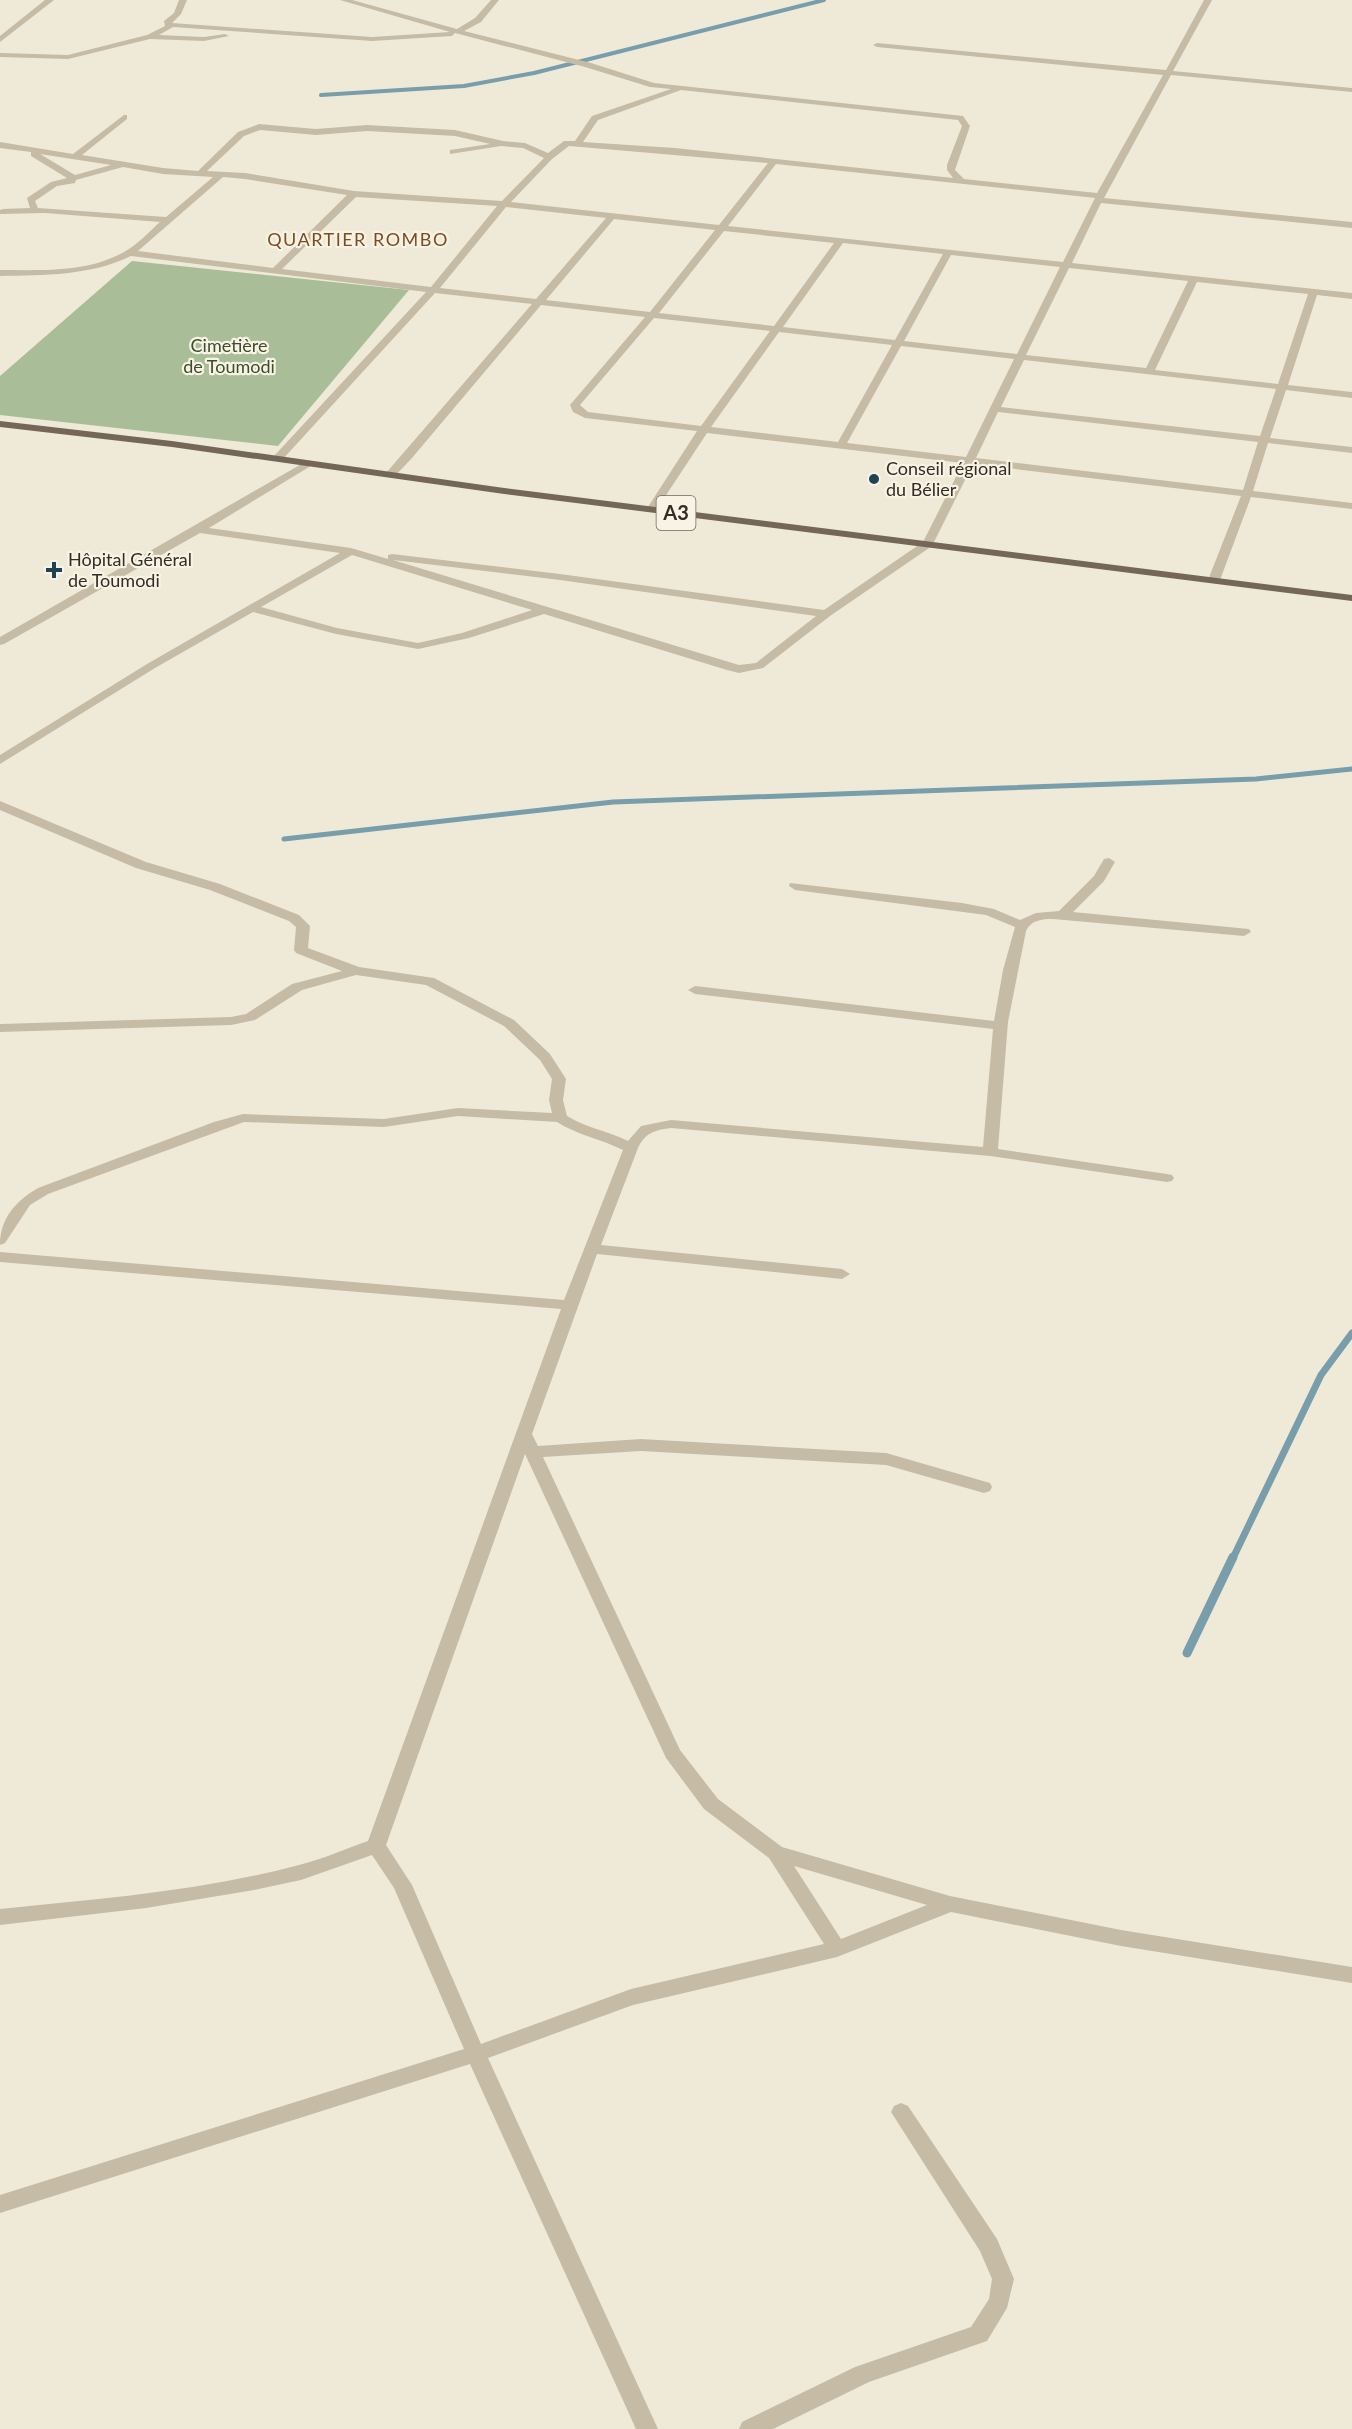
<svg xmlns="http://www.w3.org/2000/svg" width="1352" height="2429" font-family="Lato,sans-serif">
<rect width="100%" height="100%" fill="#efead8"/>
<polygon fill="#a9bd99" points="132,261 409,290 278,446 0,415 0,376"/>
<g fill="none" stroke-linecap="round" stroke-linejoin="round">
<polyline stroke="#789eab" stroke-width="4" points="321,95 464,86 534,73 824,0"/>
<polyline stroke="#789eab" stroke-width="5" points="284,839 613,802 1256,779 1352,769"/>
<polyline stroke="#789eab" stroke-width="7" points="1233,1558 1321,1375 1352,1333"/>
<polyline stroke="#789eab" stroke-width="9" points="1187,1653 1233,1557"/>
<g fill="#c6bca5" fill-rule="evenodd">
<polygon points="45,0 54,0 0,42 0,36"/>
<path d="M179,0H187L181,14L172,23L372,37L450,32L340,0H352L457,29L475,18L491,0H499L481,22L464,31L591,63L654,83L963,116L970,126L955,170L964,179L1097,193L1163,75L877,47L873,45L877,43L1166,70L1204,0H1212L1173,71L1352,88V92L1171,75L1104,198L1352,222V228L1101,203L1072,263L1352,293V299L1317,295L1288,385L1352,392V398L1286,390L1270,438L1352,447V453L1268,443L1253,491L1352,503V509L1251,497L1220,580L1214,583L1208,580L1241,496L973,464L932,546L830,616L763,668L739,673L727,670L544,614L469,638L418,649L336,634L253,612L155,668L0,764V755L147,664L340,553L200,533L4,644L0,645V637L305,462L314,464L209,528L351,548L388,559V555L392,554L560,574L824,610L923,542L963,463L707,433L655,512H647L646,510L697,431L585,418L573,412L570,405L645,317L541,305L412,458L394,477H386V473L532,304L435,293L282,460H274V456L426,292L131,256C90,276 45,275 0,276V270C41,270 87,273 124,252C137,245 149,232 160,222L45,213L0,214V210L3,209L30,208L27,198L51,182L67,178L31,156V152L0,148V142L73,154L124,115H127V119L82,155L163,168L198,171L238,132L259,124L316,129L367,125L455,130L503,141L525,143L548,153L564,141H575L592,116L671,89L650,87L585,67L455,33L452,36L372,41L173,27L159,35L204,37L225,34L229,36L204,41L150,39L68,59L0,57V53L68,55L147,35L165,26L164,21L174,13ZM681,90L958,120L962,126L947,165V170L953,178L675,148L583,142L598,120ZM260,130L316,135L367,131L455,136L490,144L450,150V154L501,146L523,148L544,158L502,201L354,191L245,173L207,171L244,136ZM569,146L768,163L719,225L511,202L552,159ZM40,154L111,165L75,175ZM776,164L1095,198L1063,262L728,226ZM123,167L163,174L213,177L166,217L38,208L35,201L57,186L75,183L76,180ZM223,177L245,179L347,195L273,268L138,251ZM356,197L497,206L431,287L282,269ZM506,207L606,218L536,299L440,288ZM614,219L715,230L650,312L546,300ZM724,231L834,243L774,326L659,313ZM843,243L943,254L895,340L783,327ZM951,255L1060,267L1017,354L904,341ZM1069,268L1188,281L1146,368L1026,355ZM1197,282L1308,294L1278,384L1155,370ZM654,318L770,331L701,426L588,412L580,405ZM779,332L892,345L838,442L711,427ZM901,346L1014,359L966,457L847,443ZM1024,360L1276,389L1260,436L1001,407ZM998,412L1258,442L1243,490L976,458ZM352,555L532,610L462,633L418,643L337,628L261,607ZM393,560L560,580L816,616L756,663L739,665Z"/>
<path d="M0,801L146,862L220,884L299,915L310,926L308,948L359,967L434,978L514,1020L550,1054L566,1079L563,1100L567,1116C586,1128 608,1131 628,1141L641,1126L671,1120L983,1147L993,1029L695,994L688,990L695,986L994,1021L1003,970L1015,927L986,915L795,890L789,886L790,883L962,903L994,909L1020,920L1036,913L1059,911L1094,876L1104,859L1109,858L1115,862L1104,881L1073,912L1249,929L1251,932L1244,936L1053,919C1042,919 1031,920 1026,931L1008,1022L998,1149L1167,1174L1172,1175L1174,1178L1172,1181L1167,1182L990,1156L671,1128C655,1130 645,1133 638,1148L601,1245L842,1269L850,1274L842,1279L597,1254L532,1434L538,1446L641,1439L886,1453L990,1483L992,1487L990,1491L984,1493L886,1465L641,1451L543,1457L680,1750L718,1799L782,1847L950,1896L1121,1930L1352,1967V1983L1121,1946L951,1912L837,1957L633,2005L488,2058L658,2429H636L470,2064L0,2213V2195L464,2049L394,1888L372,1855L301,1880L254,1890L146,1908L0,1925V1909C99,1899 202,1891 299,1865C323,1859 345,1849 368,1841L561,1309L0,1262V1252L564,1300L623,1150C601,1139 577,1135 557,1122L458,1116L384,1127L244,1122L48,1194L30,1205L5,1243L0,1245C0,1218 16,1201 38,1188L214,1122L243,1114L384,1119L458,1108L552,1113L549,1100L552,1079L540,1060L504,1026L426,985L356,975L302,990L255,1020L231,1025L0,1032V1024L231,1017L246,1014L292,984L342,971L296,953L294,950L296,927L289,921L210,890L136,868L0,810ZM525,1454L666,1758L704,1809L769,1858L824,1944L631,1989L481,2044L412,1885L386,1845ZM794,1866L927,1905L841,1939Z"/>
<polygon points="901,2103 908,2106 997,2239 1014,2279 1007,2308 987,2341 869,2382 773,2429 739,2429 742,2422 855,2367 971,2327 989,2299 992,2279 980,2251 891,2112 894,2106"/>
</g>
<polygon fill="#746757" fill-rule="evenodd" points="0,421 172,441 497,487 1352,595 1352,601 497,493 172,447 0,427"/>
</g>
<g fill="#1e4352" stroke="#f8f3e4" stroke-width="2">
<circle cx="874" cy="479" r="6"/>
<path d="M51 561h6v6h6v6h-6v6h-6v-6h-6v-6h6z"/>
</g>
<g text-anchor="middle" stroke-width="4.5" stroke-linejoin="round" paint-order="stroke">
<g font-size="18" letter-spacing="1.5" fill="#7d4c23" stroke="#f8f3e4">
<text x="358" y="246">QUARTIER ROMBO</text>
</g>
<g font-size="18" fill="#3a4f2b" stroke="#f8f3e4">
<text x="229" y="352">Cimetière<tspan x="229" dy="21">de Toumodi</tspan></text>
</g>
<g font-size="18" fill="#332d26" stroke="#f8f3e4" text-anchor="start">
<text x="886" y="475">Conseil régional<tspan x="886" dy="21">du Bélier</tspan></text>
<text x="68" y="566">Hôpital Général<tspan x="68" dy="21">de Toumodi</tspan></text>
</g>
<rect fill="#f8f3e4" stroke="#6e685f" stroke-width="1.5" x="656.5" y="496" width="39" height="34" rx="4.5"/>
<g font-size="20" font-weight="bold" fill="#332d26">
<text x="676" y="520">A3</text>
</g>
</g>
</svg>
